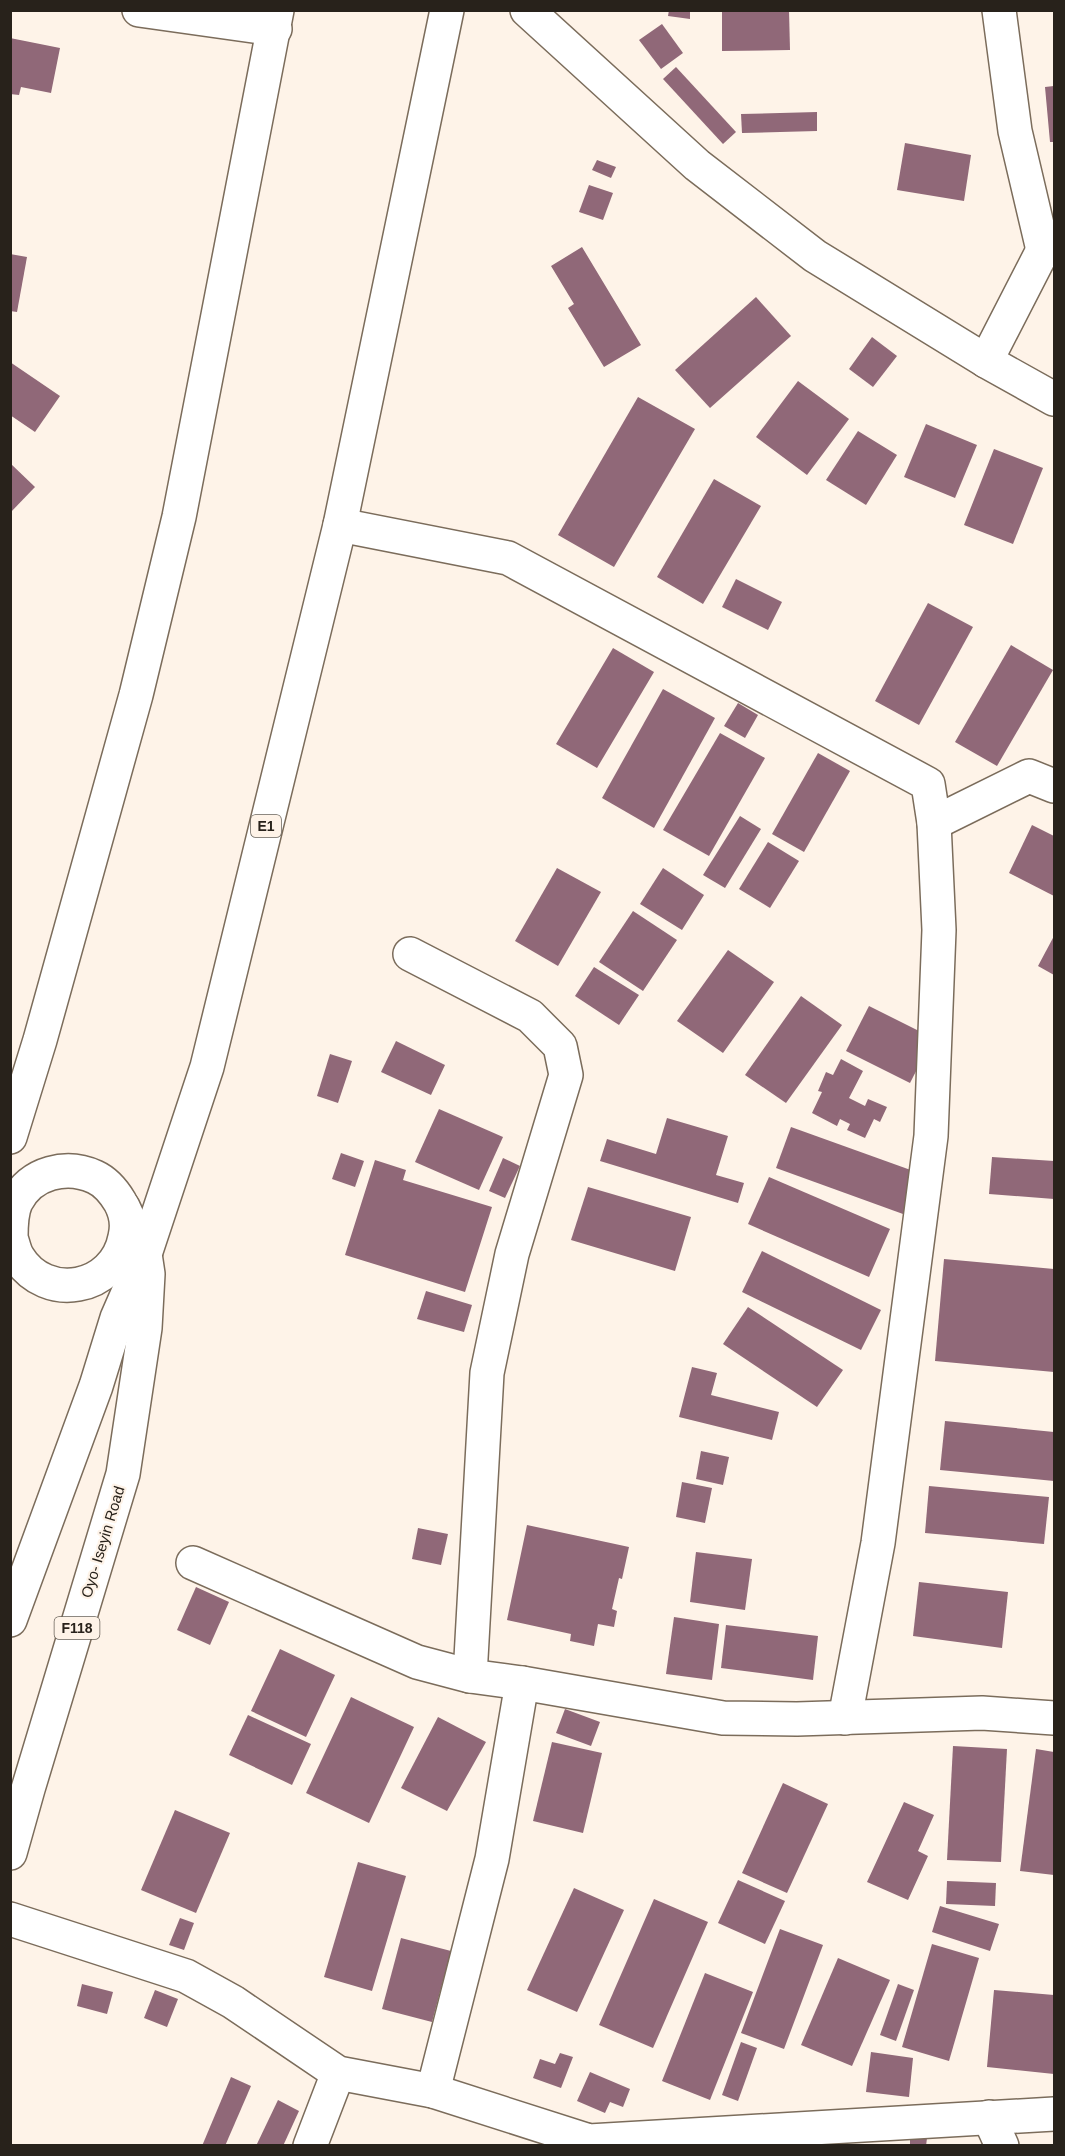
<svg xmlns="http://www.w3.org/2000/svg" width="1065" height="2156" font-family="Arial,sans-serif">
<rect width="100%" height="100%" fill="#fef3e8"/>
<g fill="#906878">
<polygon points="669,10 690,10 690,19 668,16"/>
<polygon points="722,10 789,10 790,50 722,51"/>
<polygon points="662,24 683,53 661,69 639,40"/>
<polygon points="10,38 60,48 51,93 21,87 19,95 10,94"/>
<polygon points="676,67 736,132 723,144 663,79"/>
<polygon points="1054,86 1054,142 1050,142 1045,87"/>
<polygon points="817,112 817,131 742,133 741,114"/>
<polygon points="905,143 971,155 964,201 897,190"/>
<polygon points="597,160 616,167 611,178 592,170"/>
<polygon points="589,185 613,193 603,220 579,212"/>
<polygon points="582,247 641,345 604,367 568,308 574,304 551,266"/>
<polygon points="10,254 27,257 17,312 10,311"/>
<polygon points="756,297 791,336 710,408 675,370"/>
<polygon points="872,337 897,356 873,387 849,369"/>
<polygon points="10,362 60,396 35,432 10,415"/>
<polygon points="798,381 849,419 807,475 756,437"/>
<polygon points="638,397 695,429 614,567 558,535"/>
<polygon points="926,424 977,445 955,498 904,477"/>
<polygon points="858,431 897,455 866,505 826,480"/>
<polygon points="994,449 1043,468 1013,544 964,525"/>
<polygon points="10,463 35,487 10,513"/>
<polygon points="714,479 761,506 703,604 657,577"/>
<polygon points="736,579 782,602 768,630 722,607"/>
<polygon points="928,603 973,627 919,725 875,701"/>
<polygon points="1011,645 1053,670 997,766 955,742"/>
<polygon points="613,648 654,672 597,768 556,744"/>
<polygon points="663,689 715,718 654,828 602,798"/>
<polygon points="738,703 758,715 745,738 724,726"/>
<polygon points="720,733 765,758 709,856 663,830"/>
<polygon points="818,753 850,771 804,852 772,834"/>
<polygon points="740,816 761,829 725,888 703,875"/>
<polygon points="1032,825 1054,836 1054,896 1009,873"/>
<polygon points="768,842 799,861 770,908 739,889"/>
<polygon points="557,868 601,892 558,966 515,941"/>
<polygon points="663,868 704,895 682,930 640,904"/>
<polygon points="633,911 677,940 643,991 599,962"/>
<polygon points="1054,936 1054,975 1038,966"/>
<polygon points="728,950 774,982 723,1053 677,1021"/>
<polygon points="594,967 639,995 619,1025 575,996"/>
<polygon points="801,996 842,1025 786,1103 745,1075"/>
<polygon points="869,1006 933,1038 910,1083 846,1051"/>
<polygon points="396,1041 445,1065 431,1095 381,1072"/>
<polygon points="330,1054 352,1061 338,1103 317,1096"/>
<polygon points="841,1059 863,1071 849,1098 865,1106 868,1099 887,1107 880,1122 874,1119 865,1138 847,1130 850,1124 840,1119 837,1126 812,1113 822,1092 818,1091 826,1072 833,1075"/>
<polygon points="439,1109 503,1137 479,1190 415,1162"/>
<polygon points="667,1118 728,1136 716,1175 744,1183 738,1203 600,1161 607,1139 656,1154"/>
<polygon points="791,1127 919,1173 903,1214 776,1168"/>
<polygon points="341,1153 364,1161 355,1187 332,1179"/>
<polygon points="992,1157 1054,1161 1054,1199 989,1194"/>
<polygon points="503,1158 520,1166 505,1198 489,1191"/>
<polygon points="375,1160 406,1170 403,1180 492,1207 465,1292 345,1255"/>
<polygon points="769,1177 890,1229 869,1277 748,1224"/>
<polygon points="588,1187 691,1217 675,1271 571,1240"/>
<polygon points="762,1251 881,1310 861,1350 742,1292"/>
<polygon points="944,1259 1054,1269 1054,1372 935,1361"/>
<polygon points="426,1291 472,1305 464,1332 417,1319"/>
<polygon points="748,1307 843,1370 817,1407 723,1344"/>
<polygon points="692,1367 717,1373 711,1395 779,1412 772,1440 679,1417"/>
<polygon points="945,1421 1054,1432 1054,1481 940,1470"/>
<polygon points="701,1451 729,1457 723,1485 696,1479"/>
<polygon points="682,1482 712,1488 705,1523 676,1517"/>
<polygon points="929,1486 1049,1497 1044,1544 925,1533"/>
<polygon points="527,1525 629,1547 622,1579 619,1578 612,1609 617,1611 614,1627 598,1624 594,1646 570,1641 571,1634 507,1620"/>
<polygon points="418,1528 448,1534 441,1565 412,1559"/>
<polygon points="696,1552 752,1559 745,1610 690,1602"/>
<polygon points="919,1582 1008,1592 1002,1648 913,1636"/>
<polygon points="196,1587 229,1602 210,1645 177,1630"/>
<polygon points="674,1617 719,1624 712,1680 666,1674"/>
<polygon points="726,1625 818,1636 813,1680 721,1668"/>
<polygon points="280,1649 335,1675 306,1737 251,1711"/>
<polygon points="351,1697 414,1727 369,1823 306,1793"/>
<polygon points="565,1709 600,1722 591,1746 556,1733"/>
<polygon points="248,1715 311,1744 292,1785 229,1755"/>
<polygon points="438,1717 486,1742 447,1811 401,1788"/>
<polygon points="552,1742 602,1753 583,1833 533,1821"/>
<polygon points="953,1746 1007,1749 1001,1862 947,1860"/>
<polygon points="1036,1749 1054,1752 1054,1875 1020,1871"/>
<polygon points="783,1783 828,1804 787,1893 742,1873"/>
<polygon points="904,1802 934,1815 918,1851 928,1856 908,1900 867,1882"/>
<polygon points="175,1810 230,1833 196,1913 141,1890"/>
<polygon points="358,1862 406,1876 372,1991 324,1977"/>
<polygon points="738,1880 785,1901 765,1944 718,1923"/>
<polygon points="947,1881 996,1883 995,1906 946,1904"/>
<polygon points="574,1888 624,1910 577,2012 527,1990"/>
<polygon points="654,1899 708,1922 653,2048 599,2025"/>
<polygon points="940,1906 999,1924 990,1951 932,1932"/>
<polygon points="180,1918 194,1923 184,1950 169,1945"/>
<polygon points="780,1929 823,1945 784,2049 741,2033"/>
<polygon points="401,1938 451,1951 432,2022 382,2009"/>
<polygon points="932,1944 979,1958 949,2061 902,2047"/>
<polygon points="838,1958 890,1980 852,2066 801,2045"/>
<polygon points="705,1973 753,1992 710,2100 662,2081"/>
<polygon points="82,1984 113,1992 107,2014 77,2006"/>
<polygon points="898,1984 914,1990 896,2041 880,2035"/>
<polygon points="155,1990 178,1999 167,2027 144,2018"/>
<polygon points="994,1990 1054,1995 1054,2074 987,2067"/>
<polygon points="741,2042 757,2048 738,2101 722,2095"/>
<polygon points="871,2052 913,2058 909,2097 866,2092"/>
<polygon points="560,2053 573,2057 561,2088 533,2078 540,2059 555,2064"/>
<polygon points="590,2072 630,2089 623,2107 610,2102 605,2113 577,2101"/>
<polygon points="231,2077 251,2086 225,2146 202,2146"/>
<polygon points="278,2100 299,2111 283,2146 256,2146"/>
<polygon points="910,2138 927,2138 926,2146 910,2146"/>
</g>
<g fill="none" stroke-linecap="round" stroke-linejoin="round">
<defs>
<g id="minor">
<polyline points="139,10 275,29"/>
<polyline points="527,10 697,165 815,256 986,361 1054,399"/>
<polyline points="999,10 1015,131 1043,250"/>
<polyline points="986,361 1043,250 1054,241"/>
<polyline points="340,525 508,558 928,784 934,823 939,930 931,1136 878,1543 845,1718"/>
<polyline points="934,823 1029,776 1054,786"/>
<polyline points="410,954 530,1016 560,1046 566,1075 512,1254 487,1373 470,1676"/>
<polyline points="193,1563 417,1662 470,1676 522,1683 723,1718 797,1719 982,1713 1054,1718"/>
<polyline points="10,1919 186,1976 233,2002 338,2073 433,2091 589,2141 1054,2114"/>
<polyline points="433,2091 492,1859 522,1683"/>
<polyline points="989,2117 1002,2146"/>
<polyline points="310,2146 338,2073"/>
</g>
<g id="major">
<path d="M10,1235C13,1242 14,1251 18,1257C46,1303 115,1290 125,1237C128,1225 126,1213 120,1202C114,1192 106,1182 95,1177C67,1164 31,1172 16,1202C11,1213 11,1225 11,1237"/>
<polyline points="10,1853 28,1789 123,1474 145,1328 148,1274 145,1254 123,1207"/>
</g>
<g id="highway">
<polyline points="10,1137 40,1040 136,695 179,517 277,10"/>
<polyline points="10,1620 96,1386 117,1318 145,1254 207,1067 340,525 447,10"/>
</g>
</defs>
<use href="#minor" stroke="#7b6c5b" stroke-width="36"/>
<use href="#major" stroke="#7b6c5b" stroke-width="36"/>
<use href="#highway" stroke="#7b6c5b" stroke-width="36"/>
<use href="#minor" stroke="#fff" stroke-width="33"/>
<use href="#major" stroke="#fff" stroke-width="33"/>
<use href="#highway" stroke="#fff" stroke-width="33"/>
</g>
<g text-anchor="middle" stroke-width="4.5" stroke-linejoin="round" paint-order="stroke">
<g fill="#fef3e8" stroke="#686158" stroke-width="1.5">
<rect x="251" y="815" width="30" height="22" rx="4.5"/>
<rect x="54.5" y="1617" width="45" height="22" rx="4.5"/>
</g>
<g font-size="14" font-weight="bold" fill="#28221b">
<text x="266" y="831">E1</text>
<text x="77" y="1633">F118</text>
</g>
<g font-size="15" fill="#28221b" stroke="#fef3e8">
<text transform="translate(103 1542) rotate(-73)" y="5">Oyo- Iseyin Road</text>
</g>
</g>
<rect width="1065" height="2156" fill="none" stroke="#28221b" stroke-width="24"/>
</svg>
